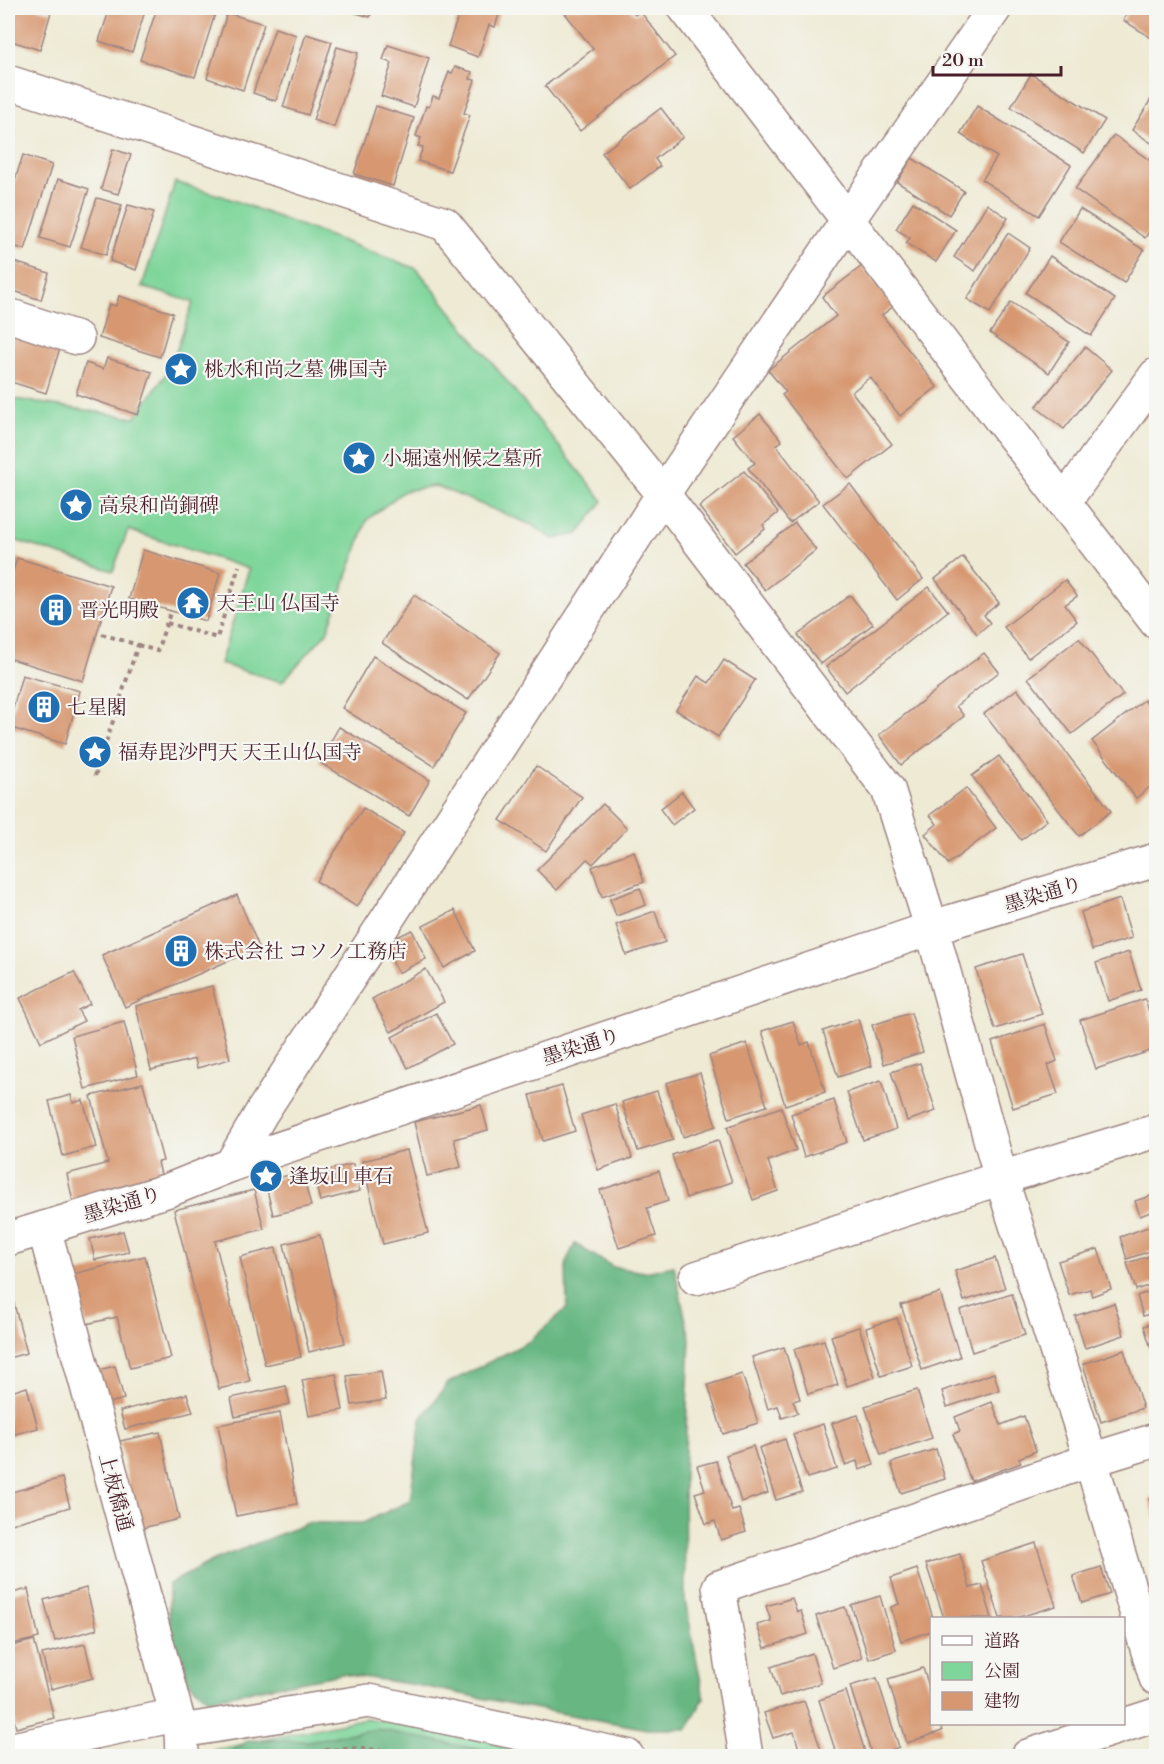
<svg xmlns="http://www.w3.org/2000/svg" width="1164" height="1764" font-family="'Libre Bodoni','Noto Serif JP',serif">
<rect width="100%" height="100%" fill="#f6f6f2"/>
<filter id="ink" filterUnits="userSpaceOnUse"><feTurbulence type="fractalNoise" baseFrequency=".0167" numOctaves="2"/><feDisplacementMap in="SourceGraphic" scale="12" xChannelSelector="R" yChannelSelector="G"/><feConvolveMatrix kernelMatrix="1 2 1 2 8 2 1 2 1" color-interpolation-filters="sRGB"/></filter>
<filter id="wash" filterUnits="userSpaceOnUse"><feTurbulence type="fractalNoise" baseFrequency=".008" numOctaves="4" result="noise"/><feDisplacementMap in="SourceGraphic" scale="24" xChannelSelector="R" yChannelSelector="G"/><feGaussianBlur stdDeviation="1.35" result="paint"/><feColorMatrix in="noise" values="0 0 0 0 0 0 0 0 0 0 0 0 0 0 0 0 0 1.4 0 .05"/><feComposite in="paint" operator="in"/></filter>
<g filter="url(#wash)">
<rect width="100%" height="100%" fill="#eeead4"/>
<g fill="#7fd69b" stroke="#647a63" stroke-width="1.5">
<polygon points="175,182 222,196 417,269 603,501 578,534 553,539 532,525 436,486 404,491 367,520 327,632 282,682 220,664 249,569 128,530 113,571 11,539 8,540 8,398 135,418 171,367 193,302 142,287"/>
<polygon points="366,1718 579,1756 207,1756 206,1752"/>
</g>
<g fill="#67b783" stroke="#586b57" stroke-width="1.5">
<polygon points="575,1244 613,1267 645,1272 674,1266 690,1339 684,1477 685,1600 704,1698 687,1729 647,1729 527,1707 416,1685 342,1674 208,1699 188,1681 169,1626 169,1584 212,1561 308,1523 363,1523 410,1501 421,1419 448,1383 530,1341 567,1308 566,1262"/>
<polygon points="376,1729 495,1753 500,1756 225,1756 249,1740 308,1741"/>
</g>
<g id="blocks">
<g fill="#d79871">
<polygon points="13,8 36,8 51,12 40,50 8,40 8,25"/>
<polygon points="110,8 146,8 132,52 99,41"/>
<polygon points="157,8 217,8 195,77 140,60"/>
<polygon points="347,8 373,8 370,17 346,10"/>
<polygon points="461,8 501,8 495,27 489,25 478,57 448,46"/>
<polygon points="561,8 629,8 635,15 640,11 675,56 580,131 545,86 593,49"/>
<polygon points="1131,8 1143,8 1156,16 1156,41 1123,20"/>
<polygon points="227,13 264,24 243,90 207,78"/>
<polygon points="275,28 296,35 276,101 253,93"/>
<polygon points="306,34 332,42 308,115 283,107"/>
<polygon points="388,45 429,58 414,107 381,96 392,63 383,60"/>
<polygon points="337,47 358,53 334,127 313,120"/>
<polygon points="455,67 472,72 470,79 475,80 464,113 470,115 450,171 418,161 423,147 418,146 421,138 416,136 426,106 429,107 433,96 439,98 449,72 452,73"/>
<polygon points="1031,74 1105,120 1084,153 1011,107"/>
<polygon points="1156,91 1156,146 1132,130"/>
<polygon points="376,106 414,118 393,186 354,174"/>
<polygon points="977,106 1071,165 1039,216 982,180 997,157 960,134"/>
<polygon points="661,108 683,137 655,159 660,166 630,189 602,153"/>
<polygon points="8,128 16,131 8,157"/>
<polygon points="1114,135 1156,165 1156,221 1145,238 1075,189"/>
<polygon points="113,149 131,155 118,194 101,189"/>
<polygon points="23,155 52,165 25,250 8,244 8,202"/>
<polygon points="912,158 964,191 949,215 897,182"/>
<polygon points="58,179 89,189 70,247 40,238"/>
<polygon points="97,198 122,205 106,255 81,247"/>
<polygon points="913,202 956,230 936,262 906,243 910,238 896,229"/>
<polygon points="987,204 1008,218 975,271 954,257"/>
<polygon points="128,205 154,212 136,270 110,261"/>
<polygon points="1080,209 1144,250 1124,283 1059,242"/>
<polygon points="1008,233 1030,248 990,313 967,299"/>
<polygon points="1050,256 1115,299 1091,336 1026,293"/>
<polygon points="8,260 49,273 41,300 8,289"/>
<polygon points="862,266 894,306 882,315 937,387 900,416 870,377 852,392 892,444 848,479 782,395 786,392 768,370 836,316 822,297"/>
<polygon points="119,296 173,313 160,357 99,338 109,304 116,306"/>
<polygon points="1011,302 1069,342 1049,373 990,333"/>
<polygon points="14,333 60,348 46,393 8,381 8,353"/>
<polygon points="1085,347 1112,370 1064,429 1036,407"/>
<polygon points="107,358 152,372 138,415 76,394 86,363 103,369"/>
<polygon points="760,414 782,441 776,445 819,501 790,523 748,468 755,463 733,436"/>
<polygon points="744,471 778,513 763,525 765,529 735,553 699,507"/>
<polygon points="850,484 923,579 897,600 823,504"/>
<polygon points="795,523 816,550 765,590 743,563"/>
<polygon points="143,550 220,573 206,621 129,599"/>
<polygon points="963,557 999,603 984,615 990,623 977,634 935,579"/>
<polygon points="17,558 111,586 83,681 8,658 8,588"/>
<polygon points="1065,580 1077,596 1065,605 1077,621 1028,658 1004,627"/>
<polygon points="929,587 948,611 845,692 826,667"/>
<polygon points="414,595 500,653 468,700 382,643"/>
<polygon points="850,595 873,624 821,664 798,635"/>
<polygon points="1079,638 1123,695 1072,734 1028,678"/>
<polygon points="984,653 999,672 956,706 964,716 901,765 879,735"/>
<polygon points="373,656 466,713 434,766 342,708"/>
<polygon points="724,660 755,680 718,737 676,710 698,676 709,683"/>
<polygon points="22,675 80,691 65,744 8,727"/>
<polygon points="1017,689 1111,811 1079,836 984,714"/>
<polygon points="1144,700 1156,716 1156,782 1136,798 1092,741"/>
<polygon points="339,727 430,780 409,816 319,762"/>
<polygon points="999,756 1047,820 1021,840 972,776"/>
<polygon points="536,766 582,797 546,851 500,820"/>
<polygon points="966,788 996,828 948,864 925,834 937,824 930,815"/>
<polygon points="682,792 694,808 672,825 660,809"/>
<polygon points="603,804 627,828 593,864 587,859 557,890 537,870"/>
<polygon points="363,808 404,833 357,907 316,881"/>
<polygon points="634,851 644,882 602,897 592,867"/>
<polygon points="640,888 646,905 616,916 610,899"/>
<polygon points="237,895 259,947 125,1007 102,955"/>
<polygon points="1120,899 1132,938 1092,950 1081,912"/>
<polygon points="455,910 475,951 444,968 423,926"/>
<polygon points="655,911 665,942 626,955 616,925"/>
<polygon points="412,930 426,959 398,973 384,943"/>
<polygon points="1129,952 1141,990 1108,1001 1096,963"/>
<polygon points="1022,954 1042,1014 995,1029 976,969"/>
<polygon points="426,969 444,1002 391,1032 372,999"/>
<polygon points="74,972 90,1004 78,1010 84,1021 41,1042 20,998"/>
<polygon points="212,986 230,1059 197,1068 195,1059 151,1070 136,1006"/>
<polygon points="1145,999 1156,1034 1156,1049 1096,1069 1080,1020"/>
<polygon points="436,1013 453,1044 408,1068 392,1037"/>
<polygon points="911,1013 923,1052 884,1064 872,1025"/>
<polygon points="858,1019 872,1066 838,1077 823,1031"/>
<polygon points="793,1021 801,1045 809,1042 825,1092 785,1105 762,1031"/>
<polygon points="124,1022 138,1075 85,1089 72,1036"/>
<polygon points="1045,1024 1057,1061 1048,1065 1058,1094 1013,1108 992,1042"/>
<polygon points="747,1043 767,1106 729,1118 709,1056"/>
<polygon points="920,1063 936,1111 907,1121 891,1072"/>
<polygon points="700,1073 716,1126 683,1137 666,1083"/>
<polygon points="881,1081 896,1129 863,1140 847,1092"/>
<polygon points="143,1083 163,1161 158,1162 162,1179 73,1202 67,1174 108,1163 91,1096"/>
<polygon points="562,1086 575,1131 543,1141 530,1095"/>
<polygon points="657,1091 673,1140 638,1151 622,1102"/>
<polygon points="71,1095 73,1103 83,1100 96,1147 63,1156 49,1101"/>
<polygon points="834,1100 847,1142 804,1157 791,1114"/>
<polygon points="615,1104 632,1158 598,1170 581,1115"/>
<polygon points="481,1105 488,1130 454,1139 461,1167 427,1176 414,1122"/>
<polygon points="781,1107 796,1150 768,1161 778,1191 753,1200 727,1127"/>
<polygon points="718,1140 732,1182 686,1198 672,1155"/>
<polygon points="407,1150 428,1233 383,1244 362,1161"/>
<polygon points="353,1164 360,1191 320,1201 313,1174"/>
<polygon points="659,1171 668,1201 647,1208 656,1236 619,1248 600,1190"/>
<polygon points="302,1172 311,1206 273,1215 265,1181"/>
<polygon points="254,1190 264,1229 215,1241 250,1381 219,1389 174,1210"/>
<polygon points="1156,1194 1156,1210 1140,1216 1135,1201"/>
<polygon points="1156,1224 1156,1249 1127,1259 1120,1237"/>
<polygon points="123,1231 129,1252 95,1260 90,1239"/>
<polygon points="320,1235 345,1343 309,1352 284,1244"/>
<polygon points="276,1248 301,1357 265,1365 240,1257"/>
<polygon points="1098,1249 1111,1289 1092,1296 1090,1289 1069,1295 1058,1261"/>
<polygon points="1156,1254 1156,1283 1136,1290 1127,1263"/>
<polygon points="145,1256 171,1358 130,1368 117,1317 86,1324 73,1274"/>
<polygon points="995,1258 1005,1288 964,1301 955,1271"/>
<polygon points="1156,1289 1156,1312 1143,1316 1137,1296"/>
<polygon points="940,1293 960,1357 922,1370 901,1305"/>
<polygon points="1012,1294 1025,1335 972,1352 960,1310"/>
<polygon points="13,1300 27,1353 8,1358 8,1301"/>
<polygon points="1114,1303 1124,1335 1085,1348 1075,1316"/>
<polygon points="897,1318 912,1366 881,1376 866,1328"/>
<polygon points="1156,1322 1156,1365 1144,1326"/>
<polygon points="859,1327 875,1377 847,1386 831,1336"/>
<polygon points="824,1340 838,1385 808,1394 794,1349"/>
<polygon points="784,1347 800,1399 793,1401 798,1413 782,1418 778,1406 768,1409 752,1357"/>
<polygon points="1124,1350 1143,1408 1101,1422 1083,1364"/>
<polygon points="115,1366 124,1399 102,1405 94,1371"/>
<polygon points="381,1371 386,1400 352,1405 347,1376"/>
<polygon points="994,1373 999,1390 947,1407 942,1391"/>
<polygon points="336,1374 343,1410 309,1416 302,1380"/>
<polygon points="742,1374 758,1423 723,1434 708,1385"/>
<polygon points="286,1386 290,1404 235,1417 231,1398"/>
<polygon points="27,1387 38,1428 8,1436 8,1393"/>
<polygon points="917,1390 932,1438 881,1455 865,1406"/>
<polygon points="187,1394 193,1412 125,1429 120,1411"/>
<polygon points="992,1402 1001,1425 1024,1416 1036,1451 1019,1458 1021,1463 971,1481 953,1434 960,1431 955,1417"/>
<polygon points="280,1413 297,1504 236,1516 218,1425"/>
<polygon points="858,1415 874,1465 859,1470 857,1461 845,1465 832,1423"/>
<polygon points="823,1424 837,1469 807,1478 793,1434"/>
<polygon points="160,1432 179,1519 138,1529 120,1441"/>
<polygon points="785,1439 802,1492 776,1500 759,1448"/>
<polygon points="753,1446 768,1493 741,1502 726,1455"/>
<polygon points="936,1449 945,1479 901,1493 891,1463"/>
<polygon points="716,1461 732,1511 739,1509 746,1532 721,1540 715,1521 706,1524 695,1493 705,1490 697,1466"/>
<polygon points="62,1478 70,1507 8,1525 8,1493"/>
<polygon points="1156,1496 1156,1521 1149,1499"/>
<polygon points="1036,1543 1056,1606 1016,1618 1000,1618 981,1561"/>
<polygon points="960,1554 970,1588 982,1585 992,1618 944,1618 926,1564"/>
<polygon points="1101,1567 1110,1594 1082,1603 1073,1576"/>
<polygon points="917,1569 933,1618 932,1618 932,1631 901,1641 891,1607 899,1604 891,1578"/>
<polygon points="86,1588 97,1629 55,1641 44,1600"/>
<polygon points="28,1589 39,1638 8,1645 8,1594"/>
<polygon points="880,1596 896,1650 869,1659 851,1605"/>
<polygon points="792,1598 797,1612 801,1611 808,1634 765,1648 757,1625 771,1621 766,1606"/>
<polygon points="845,1607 862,1658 833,1668 816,1616"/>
<polygon points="34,1640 54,1718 16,1728 8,1694 8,1647"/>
<polygon points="85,1644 93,1678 51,1689 42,1654"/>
<polygon points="812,1653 821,1683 780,1696 771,1667"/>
<polygon points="923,1668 932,1696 932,1724 940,1724 942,1731 907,1743 888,1679"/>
<polygon points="877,1678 899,1747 872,1756 850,1686"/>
<polygon points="846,1691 865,1752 851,1756 837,1756 819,1700"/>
<polygon points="804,1701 813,1726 823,1756 801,1756 794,1732 773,1738 764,1713"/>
<polygon points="97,1745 100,1756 50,1756"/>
</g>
</g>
</g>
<g filter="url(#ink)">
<use href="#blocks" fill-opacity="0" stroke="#9c8480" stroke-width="1.5"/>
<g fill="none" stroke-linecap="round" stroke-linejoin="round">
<defs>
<g id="minor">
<polyline points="685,8 1156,622"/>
<polyline points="8,82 445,224 663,494 888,789 932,929 1001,1178 1082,1431 1156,1678"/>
<polyline points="8,315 77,338"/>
<polyline points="1064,502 1156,375"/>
<polyline points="231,1165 262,1112 663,494 848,220 995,8"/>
<polyline points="44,1228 181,1731 182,1756"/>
<polyline points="8,1239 169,1190 231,1165 953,921 1156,860"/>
<polyline points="696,1278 1001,1178 1156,1131"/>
<polyline points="181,1731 369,1701 627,1756"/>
<polyline points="8,1750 176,1715"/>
<polyline points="746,1756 719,1587 1091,1460 1156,1440"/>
<polyline points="1028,1756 1156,1715"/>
</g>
</defs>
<use href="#minor" stroke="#9c8480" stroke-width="36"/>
<g stroke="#9c8480" stroke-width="4" stroke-dasharray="4.5 4.5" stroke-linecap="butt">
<polyline points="167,623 217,638 239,566"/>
<polyline points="138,645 157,651 171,610"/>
<polyline points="95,776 138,645 98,633"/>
<polyline points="325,1750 360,1748 425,1756"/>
</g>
<use href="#minor" stroke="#fff" stroke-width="33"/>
</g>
</g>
<defs>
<symbol id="sight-disc" viewBox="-11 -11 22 22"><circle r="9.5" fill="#1f6fb2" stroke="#f6f6f2"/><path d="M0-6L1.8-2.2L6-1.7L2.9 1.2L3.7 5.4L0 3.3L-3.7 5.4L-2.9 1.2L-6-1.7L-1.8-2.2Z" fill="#fff"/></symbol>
<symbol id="temple-disc" viewBox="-11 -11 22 22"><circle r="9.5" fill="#1f6fb2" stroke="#f6f6f2"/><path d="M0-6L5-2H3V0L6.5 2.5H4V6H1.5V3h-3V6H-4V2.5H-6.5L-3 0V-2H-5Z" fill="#fff"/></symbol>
<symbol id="building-disc" viewBox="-11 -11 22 22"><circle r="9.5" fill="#1f6fb2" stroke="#f6f6f2"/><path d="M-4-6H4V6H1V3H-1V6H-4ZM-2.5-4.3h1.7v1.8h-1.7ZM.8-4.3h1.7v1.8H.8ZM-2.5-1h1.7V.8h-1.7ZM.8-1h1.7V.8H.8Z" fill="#fff"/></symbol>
</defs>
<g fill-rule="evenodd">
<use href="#sight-disc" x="162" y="350" width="38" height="38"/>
<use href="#sight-disc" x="340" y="439" width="38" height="38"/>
<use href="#sight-disc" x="57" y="486" width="38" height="38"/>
<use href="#temple-disc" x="174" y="584" width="38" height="38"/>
<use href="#building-disc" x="37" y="591" width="38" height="38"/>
<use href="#building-disc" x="25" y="688" width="38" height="38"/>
<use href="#sight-disc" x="76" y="733" width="38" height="38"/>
<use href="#building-disc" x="162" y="932" width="38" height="38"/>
<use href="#sight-disc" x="247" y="1157" width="38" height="38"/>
</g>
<g text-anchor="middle" stroke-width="4.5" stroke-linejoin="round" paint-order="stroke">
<g font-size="20" fill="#4a1f2b" stroke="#f6f6f2" text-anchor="start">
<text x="204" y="376">桃水和尚之墓 佛国寺</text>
<text x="382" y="465">小堀遠州候之墓所</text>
<text x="99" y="512">高泉和尚銅碑</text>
<text x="216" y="610">天王山 仏国寺</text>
<text x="79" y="617">晋光明殿</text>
<text x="67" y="714">七星閣</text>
<text x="118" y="759">福寿毘沙門天 天王山仏国寺</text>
<text x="204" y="958">株式会社 コソノ工務店</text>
<text x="289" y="1183">逢坂山 車石</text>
</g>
<g font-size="20" fill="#4a1f2b" stroke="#f6f6f2">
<text transform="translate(1043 894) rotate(-17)" y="7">墨染通り</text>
<text transform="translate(581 1046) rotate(-18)" y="7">墨染通り</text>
<text transform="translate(122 1204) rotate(-17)" y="7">墨染通り</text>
<text transform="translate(116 1492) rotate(75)" y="7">上板橋通</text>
</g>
</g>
<rect width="1164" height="1764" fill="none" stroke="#f6f6f2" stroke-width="30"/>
<rect x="930" y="1617" width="195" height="108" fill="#f6f6f2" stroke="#b1a0a2" stroke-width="1.5"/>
<rect x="942" y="1636" width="30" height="9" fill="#ffffff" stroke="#b1a0a2" stroke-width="1.5"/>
<text x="984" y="1647" font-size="18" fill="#4a1f2b">道路</text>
<rect x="942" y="1662" width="30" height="18" fill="#7fd69b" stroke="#b1a0a2" stroke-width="1.5"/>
<text x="984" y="1677" font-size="18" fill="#4a1f2b">公園</text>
<rect x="942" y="1692" width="30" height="18" fill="#d79871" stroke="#b1a0a2" stroke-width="1.5"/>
<text x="984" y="1707" font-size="18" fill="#4a1f2b">建物</text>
<path d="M933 66v9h128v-9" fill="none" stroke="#4a1f2b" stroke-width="3"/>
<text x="942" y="66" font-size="18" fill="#4a1f2b" stroke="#f6f6f2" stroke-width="4.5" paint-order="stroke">20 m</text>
</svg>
